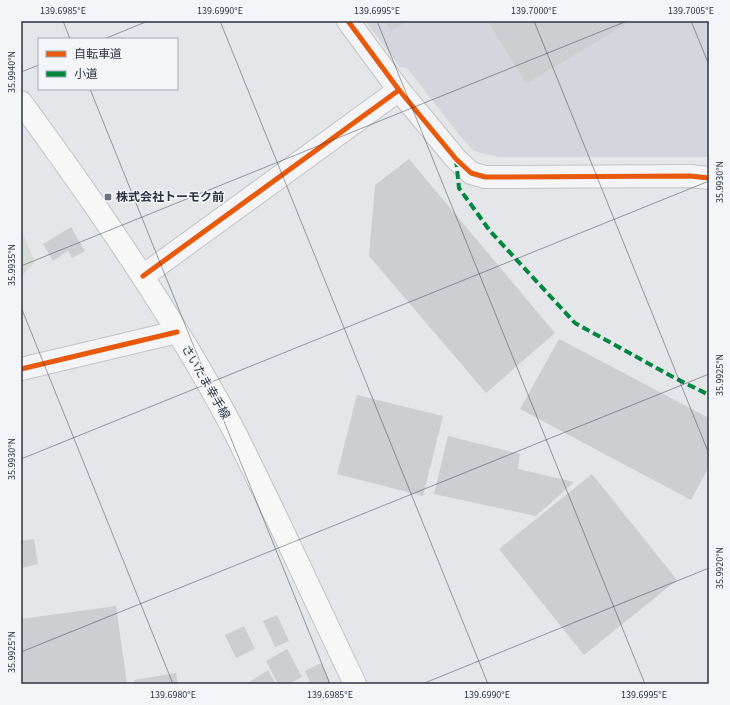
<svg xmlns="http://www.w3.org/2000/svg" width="730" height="705" font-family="'Source Sans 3','Noto Sans JP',sans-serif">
<rect width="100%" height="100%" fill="#e4e6e9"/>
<polygon fill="#d3d6dc" points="365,21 709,21 709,157 499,157 481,153 473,150 460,136 407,68 400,67"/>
<polygon fill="#d5dcd5" points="21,229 35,262 21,277"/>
<g fill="#cdced1">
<polygon points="385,21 408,21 391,31"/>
<polygon points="488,21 631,21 526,84"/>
<polygon points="409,159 555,333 486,393 369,256 375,185"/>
<polygon points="71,227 85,251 72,258 68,251 53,261 43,244"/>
<polygon points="559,339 709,418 709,467 691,500 520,409"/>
<polygon points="357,395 443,416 423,496 337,474"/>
<polygon points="448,436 520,454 518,469 574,482 536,516 434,494"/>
<polygon points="592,474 677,580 584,655 499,549"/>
<polygon points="34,539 38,564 21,568 21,541"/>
<polygon points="116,606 127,684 21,684 21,619"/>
<polygon points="277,615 289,641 275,647 263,621"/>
<polygon points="244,626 255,649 236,658 225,635"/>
<polygon points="287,649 302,677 289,684 278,684 266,661"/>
<polygon points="321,663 331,684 311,684 305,671"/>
<polygon points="268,670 276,684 246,684"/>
<polygon points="176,673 178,684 135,684 134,680"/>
</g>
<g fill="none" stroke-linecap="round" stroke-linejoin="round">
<defs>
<polyline id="minor" points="21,369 177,332"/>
<g id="tertiary">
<polyline points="348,21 399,90 456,159 471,173 485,177 690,176 709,178"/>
<polyline points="143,276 399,90"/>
</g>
<path id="primary" d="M21,102C97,206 170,311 231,425C248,458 264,492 280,525C305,578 330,631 355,684"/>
</defs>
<use href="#minor" stroke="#c2c4c7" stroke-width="24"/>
<use href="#tertiary" stroke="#c2c4c7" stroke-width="24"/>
<use href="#primary" stroke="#c1c3c6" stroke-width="24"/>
<use href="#minor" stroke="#f4f4f6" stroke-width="22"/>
<use href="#tertiary" stroke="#f4f4f6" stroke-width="22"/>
<use href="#primary" stroke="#f7f7f8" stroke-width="22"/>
<polyline stroke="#00873e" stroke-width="4" stroke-dasharray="8 4" stroke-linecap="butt" points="456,159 459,188 490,231 575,323 673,377 709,395"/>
<defs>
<g id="cycleway">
<polyline points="348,21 399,90 456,159 471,173 485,177 690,176 709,178"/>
<polyline points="143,276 399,90"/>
<polyline points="21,369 177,332"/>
</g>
</defs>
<use href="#cycleway" stroke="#f3f5f8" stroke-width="8"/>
<use href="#cycleway" stroke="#e8590c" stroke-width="5"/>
</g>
<path fill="none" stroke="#2c3341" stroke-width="1" stroke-opacity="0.45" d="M63,21L70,39M220,21L488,684M377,21L645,684M534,21L709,454M691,21L709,65M104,39L148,21M21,72L39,65M90,89L330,684M21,266L627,21M21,307L173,684M21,459L709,181M21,652L709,374M422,684L709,568"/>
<rect fill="#6c727c" stroke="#f3f5f8" stroke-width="1.5" x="104" y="193" width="8" height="8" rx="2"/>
<g text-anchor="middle" stroke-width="3" stroke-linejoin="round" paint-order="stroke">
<g font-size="12" font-weight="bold" fill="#2c3341" stroke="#f3f5f8" text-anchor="start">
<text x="116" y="201">株式会社トーモク前</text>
</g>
<g font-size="12" fill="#2c3341" stroke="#f3f5f8">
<text transform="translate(206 382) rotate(60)" y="4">さいたま幸手線</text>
</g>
</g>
<rect width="730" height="705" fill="none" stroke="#f3f5f8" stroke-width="44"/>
<rect x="38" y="38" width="140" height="52" fill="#f3f5f8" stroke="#a3a7af"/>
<rect x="46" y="51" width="20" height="6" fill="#e8590c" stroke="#a3a7af"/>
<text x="74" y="58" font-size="12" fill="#2c3341">自転車道</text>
<rect x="46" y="71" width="20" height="6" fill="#00873e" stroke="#a3a7af"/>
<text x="74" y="78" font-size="12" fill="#2c3341">小道</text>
<rect x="22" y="22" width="686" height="661" fill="none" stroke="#2c3341" stroke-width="1.5"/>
<g font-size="10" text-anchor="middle" fill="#2c3341">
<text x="63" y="14">139.6985°E</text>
<text x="220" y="14">139.6990°E</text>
<text x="377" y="14">139.6995°E</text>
<text x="534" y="14">139.7000°E</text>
<text x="691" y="14">139.7005°E</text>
<text transform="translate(11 72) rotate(-90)" y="4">35.9940°N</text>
<text transform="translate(719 182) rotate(-90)" y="4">35.9930°N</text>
<text transform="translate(11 265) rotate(-90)" y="4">35.9935°N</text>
<text transform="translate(719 375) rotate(-90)" y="4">35.9925°N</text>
<text transform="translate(11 459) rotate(-90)" y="4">35.9930°N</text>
<text transform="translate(719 568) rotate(-90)" y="4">35.9920°N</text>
<text transform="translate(11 652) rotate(-90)" y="4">35.9925°N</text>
<text x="173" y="698">139.6980°E</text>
<text x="330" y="698">139.6985°E</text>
<text x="487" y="698">139.6990°E</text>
<text x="644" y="698">139.6995°E</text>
</g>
</svg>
